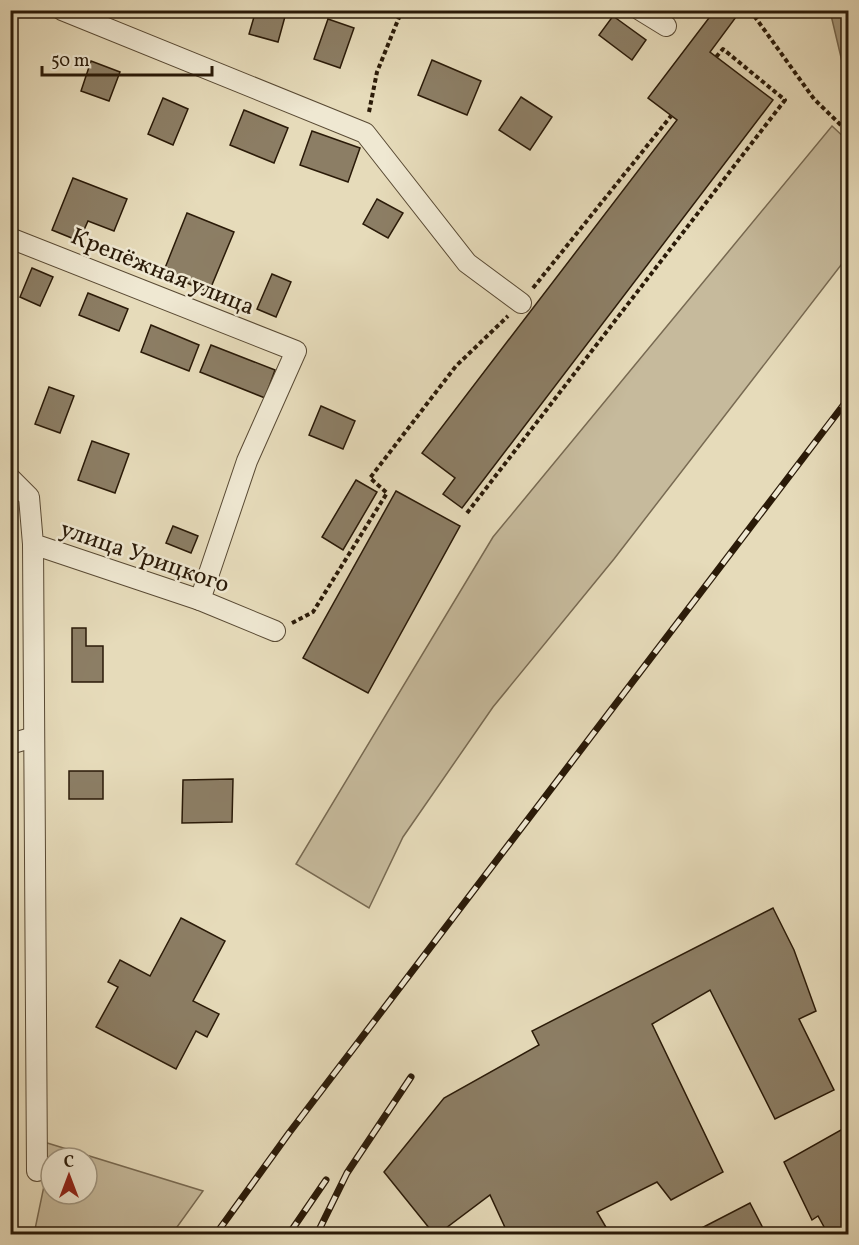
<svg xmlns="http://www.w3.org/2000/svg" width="859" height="1245" font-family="Vollkorn,serif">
<rect width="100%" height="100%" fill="#e6dbba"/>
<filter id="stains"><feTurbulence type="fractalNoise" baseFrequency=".00333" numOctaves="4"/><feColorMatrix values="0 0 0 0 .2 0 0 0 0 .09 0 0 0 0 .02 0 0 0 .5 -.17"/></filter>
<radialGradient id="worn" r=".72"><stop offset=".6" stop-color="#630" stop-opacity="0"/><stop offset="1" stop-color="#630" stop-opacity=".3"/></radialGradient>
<g fill="#c6ba9c" stroke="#786a52" stroke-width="1.5" fill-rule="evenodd">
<polygon points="832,126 848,141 848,256 614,559 493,707 403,837 369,908 296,864 493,537"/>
<path d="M44,1142L203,1191L172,1234H34L44,1186ZM51,1158H87V1194H51Z"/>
</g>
<polygon fill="#a6997d" stroke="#74664e" stroke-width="1.5" points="830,11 848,11 848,77 844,70"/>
<g fill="#8c7e65" stroke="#2a1a08" stroke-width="1.5">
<polygon points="256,10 286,13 278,42 249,34"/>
<polygon points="715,10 735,10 739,13 710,52 773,100 462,508 443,494 455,478 422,453 677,120 648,98"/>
<polygon points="613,16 646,40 632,60 599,35"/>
<polygon points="328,19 354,28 340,68 314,59"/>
<polygon points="432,60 481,81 467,115 418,95"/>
<polygon points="91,61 120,72 109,101 81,91"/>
<polygon points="521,97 552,117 530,150 499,130"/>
<polygon points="163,98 188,109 173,145 148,134"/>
<polygon points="244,110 288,128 274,163 230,145"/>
<polygon points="312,131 360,148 348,182 300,165"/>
<polygon points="73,178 127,199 114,231 88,221 79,241 52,230"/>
<polygon points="377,199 403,213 388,238 363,224"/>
<polygon points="187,213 234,232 209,292 163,273"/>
<polygon points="32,268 53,277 40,306 20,297"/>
<polygon points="272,274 291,282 276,317 257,309"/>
<polygon points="88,293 128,309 119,331 79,315"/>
<polygon points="151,325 199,345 189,371 141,352"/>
<polygon points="211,345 275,370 265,398 200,372"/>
<polygon points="49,387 74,396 60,433 35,424"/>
<polygon points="321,406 355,421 343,449 309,435"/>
<polygon points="92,441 129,454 115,493 78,480"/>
<polygon points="356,480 377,492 343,550 322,537"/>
<polygon points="396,491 460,526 368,693 303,658"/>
<polygon points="173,526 198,536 191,553 166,543"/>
<polygon points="72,628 86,628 86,646 103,646 103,682 72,682"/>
<rect x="69" y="771" width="34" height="28"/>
<polygon points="233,779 232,822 182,823 183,780"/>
<polygon points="773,908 794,950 816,1011 799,1019 834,1090 775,1119 710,990 652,1024 723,1172 671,1200 657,1182 597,1212 610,1234 508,1234 490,1195 438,1234 434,1234 384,1172 444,1098 539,1045 532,1031"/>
<polygon points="181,918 225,941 193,1001 219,1014 207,1037 196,1031 176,1069 96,1027 118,987 108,982 120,960 150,976"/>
<polygon points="848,1126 848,1234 828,1234 818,1216 812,1220 784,1162"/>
<polygon points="750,1203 766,1234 690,1234"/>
</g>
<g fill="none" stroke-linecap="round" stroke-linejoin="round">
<defs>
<g id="street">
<polyline points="62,10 365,133 467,263 521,303"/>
<polyline points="640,10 666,26"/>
<polyline points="10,238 296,351 247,461 200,600"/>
<polyline points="10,478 29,497 33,544 200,600 275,631"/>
<polyline points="33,544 37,1171"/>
<polyline points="10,744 34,737"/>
</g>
</defs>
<use href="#street" stroke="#594a34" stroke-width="22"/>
<g stroke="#2a1a08" stroke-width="4" stroke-dasharray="4.5 3" stroke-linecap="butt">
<polyline points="750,10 814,99 848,132"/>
<polyline points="369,112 377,72 402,10"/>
<polyline points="533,288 671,116"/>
<polyline points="467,513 785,100 723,49 716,57"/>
<polyline points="292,623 313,612 387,493 370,478 456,366 508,316"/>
</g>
<use href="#street" stroke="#efe8d2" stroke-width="20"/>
<defs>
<g id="rail">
<polyline points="216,1234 289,1133 848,399"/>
<polyline points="289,1234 326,1180"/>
<polyline points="317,1234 347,1173 411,1077"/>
</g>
</defs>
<use href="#rail" stroke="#2a1a08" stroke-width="7"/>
<use href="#rail" stroke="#efe8d2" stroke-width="4.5" stroke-dasharray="14" stroke-linecap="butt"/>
</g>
<g text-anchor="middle" stroke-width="5" stroke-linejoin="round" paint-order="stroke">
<g font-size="24" fill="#2a1a08" stroke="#efe8d2">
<text transform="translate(163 271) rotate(22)" y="8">Крепёжная улица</text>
<text transform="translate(145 556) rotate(19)" y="8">улица Урицкого</text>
</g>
</g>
<rect width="859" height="1245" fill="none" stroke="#e6dbba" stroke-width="36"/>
<rect x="12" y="12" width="835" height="1221" fill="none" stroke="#2a1a08" stroke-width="3"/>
<rect x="18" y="18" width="823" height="1209" fill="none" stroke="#2a1a08" stroke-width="1.5"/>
<g transform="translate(69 1176)"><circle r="28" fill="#efe8d2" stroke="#a09681" stroke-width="1.5"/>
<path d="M0-4.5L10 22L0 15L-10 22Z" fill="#8f2418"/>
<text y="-9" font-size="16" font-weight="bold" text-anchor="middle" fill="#2a1a08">С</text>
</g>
<path d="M42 66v9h170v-9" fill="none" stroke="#2a1a08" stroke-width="3"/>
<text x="51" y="66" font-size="18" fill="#2a1a08" stroke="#efe8d2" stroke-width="4.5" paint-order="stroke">50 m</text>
<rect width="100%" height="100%" filter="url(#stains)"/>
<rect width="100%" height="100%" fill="url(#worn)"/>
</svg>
